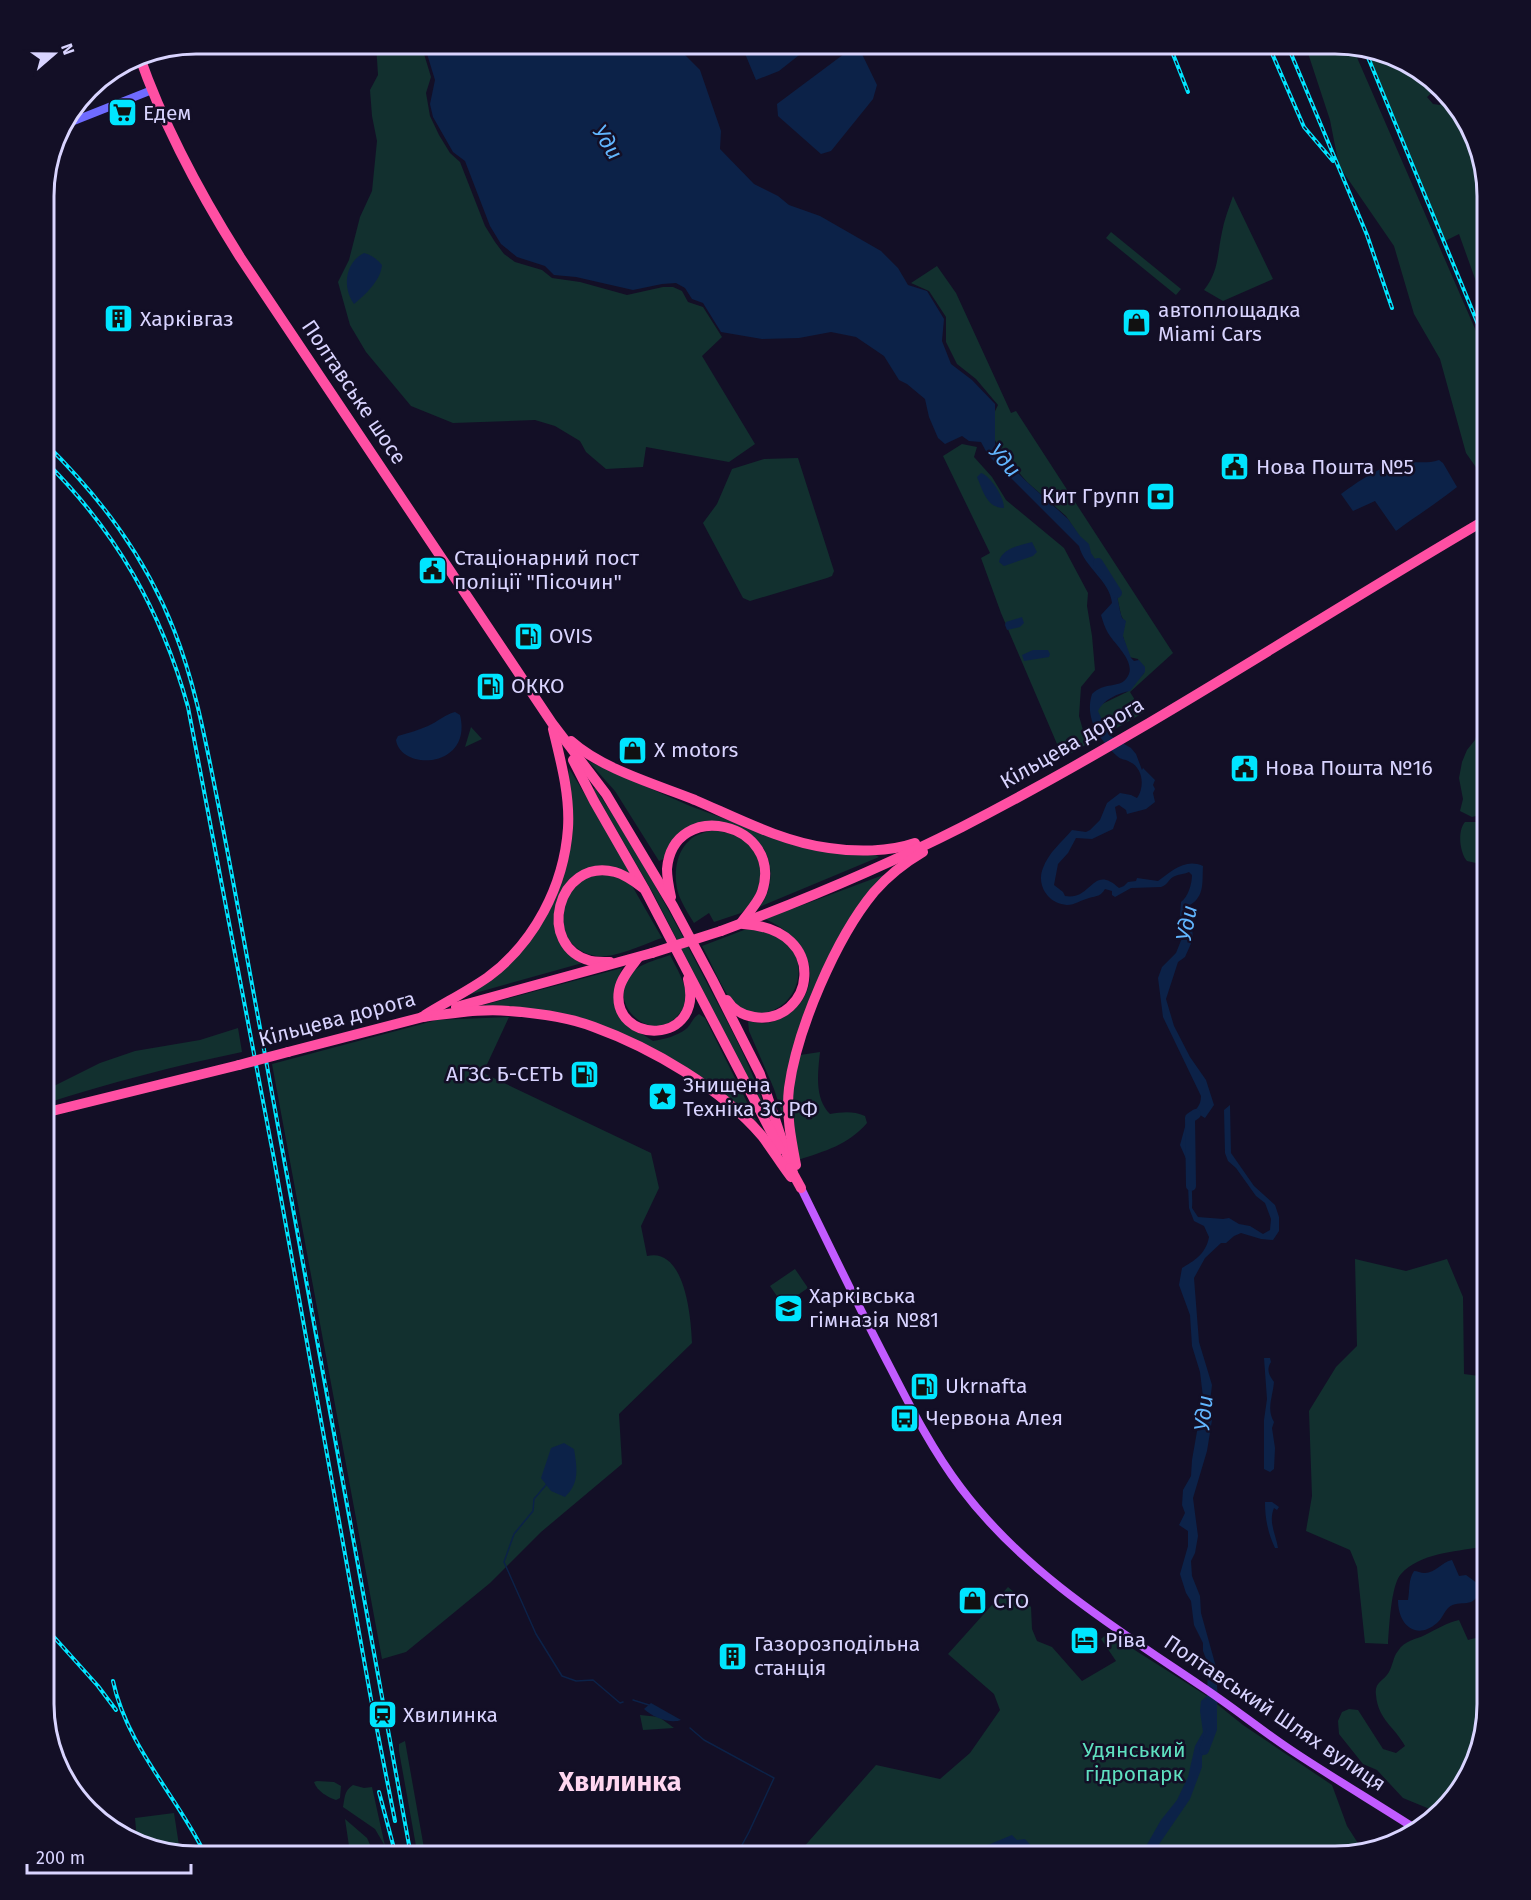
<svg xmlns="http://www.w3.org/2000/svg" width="1531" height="1900" font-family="'Fira Sans',sans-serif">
<rect width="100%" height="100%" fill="#130f26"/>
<g fill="#12302f">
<polygon points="376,44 421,44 431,77 426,93 430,116 439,135 450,153 460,162 485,226 495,242 504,254 515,262 542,270 552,278 580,282 627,295 663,287 673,287 682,291 688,302 703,307 722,337 702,356 755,444 729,462 646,447 643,467 606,469 586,452 580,441 555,426 535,420 453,423 411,406 366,352 350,325 338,282 349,260 360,217 372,191 377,141 372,116 370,90 378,75"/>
<polygon points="1305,44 1344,44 1352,46 1486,354 1487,358 1487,483 1466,453 1440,359 1414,314 1394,246 1339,166 1330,120"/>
<polygon points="1365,50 1411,64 1437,88 1427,97 1433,104 1440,105 1444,95 1462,111 1487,196 1487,312 1459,234 1445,241"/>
<path d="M1233,196L1273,279L1223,301L1204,290C1219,271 1217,255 1222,232C1224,220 1229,208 1233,196Z"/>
<polygon points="1111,232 1181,289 1176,295 1106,238"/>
<polygon points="937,266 956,293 1011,413 1016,411 1173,653 1130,692 1143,713 1108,733 1096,712 1098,706 1127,692 1144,673 1138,659 1129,657 1122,633 1125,623 1121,615 1116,592 1066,516 1027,482 1005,456 987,428 998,405 976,379 957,364 946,342 946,317 929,291 911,283"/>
<polygon points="962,444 977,447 974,457 992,477 1006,500 1064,548 1088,593 1087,606 1092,636 1095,670 1081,687 1079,716 1087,744 1063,758 1001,613 981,558 990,553 943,456"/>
<polygon points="798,458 834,571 832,576 827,578 750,601 743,598 703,523 717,504 732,469 764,459"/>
<path d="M1487,720V752L1483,756C1478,775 1487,793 1487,813L1472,817L1460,811L1463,799L1459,778L1462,762L1467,750L1475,740L1480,724Z"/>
<polygon points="471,727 482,739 465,747"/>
<path d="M588,761L690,806L788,842L873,853L879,857L759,907C772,892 775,866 763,848C758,842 751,836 745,831L695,828L666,858L659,861L615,791Z"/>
<polygon points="569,768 636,880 624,873 581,873 556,925 586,962 461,997 524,946 559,882"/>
<path d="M595,788C638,851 674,919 709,987C729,1025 750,1063 763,1103L761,1104L653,893L593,789Z"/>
<path d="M1465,822H1487C1487,836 1488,852 1476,863L1467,861C1460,853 1457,831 1465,822Z"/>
<path d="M715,830L740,836L751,845L761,862L760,886L750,905L741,913L714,922L709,913L694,923C689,915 684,907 680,898C673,881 674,854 689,841C695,834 706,832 715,830Z"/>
<path d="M886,874L812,999L785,1123L774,1089L749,1031L748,1021C754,1022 761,1024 767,1023C796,1018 817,990 808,961C803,942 783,927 765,919Z"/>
<path d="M592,875H612L631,884L662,938C644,944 614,959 596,956C561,950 555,914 573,888C577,882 586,879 592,875Z"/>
<path d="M759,929C767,932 778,935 785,940C792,946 797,956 798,964C804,1004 757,1031 731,1000C721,987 711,962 702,946L744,930Z"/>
<path d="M670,955C676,967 684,980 686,993C687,1001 684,1008 679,1014C651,1050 599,997 636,969C646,962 659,959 670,955Z"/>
<path d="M622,968L616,985L628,1025L653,1041C665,1039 677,1036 686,1029C692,1024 692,1018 699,1014L705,1018L757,1122L709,1083L624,1035L480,1006Z"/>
<path d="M509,1017L483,1073L651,1153L659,1188L641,1226L647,1256C685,1247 691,1317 692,1343L619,1414L622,1464L541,1532L490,1583L406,1652L382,1659L272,1064L437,1020Z"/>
<path d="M238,1028L242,1052C174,1066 109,1083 44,1104V1091L100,1063L135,1051L200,1040Z"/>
<path d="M820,1052C818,1072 814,1098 830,1114C843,1112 853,1111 865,1116L867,1123C848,1145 825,1151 798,1160L792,1130V1089L800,1055Z"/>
<path d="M1355,1259L1406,1271L1447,1259L1463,1297L1464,1374L1487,1377V1552L1480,1547C1454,1552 1420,1553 1401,1574C1391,1584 1389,1629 1388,1644L1365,1643L1357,1567L1350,1550L1306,1531L1312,1496L1309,1411L1336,1367L1357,1346Z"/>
<polygon points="795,1269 808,1288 783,1305 770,1286"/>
<polygon points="1008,1587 1031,1607 1032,1629 1037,1641 1052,1647 1082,1681 1116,1661 1101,1639 1108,1633 1207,1696 1243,1725 1332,1785 1347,1826 1361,1848 1335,1856 762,1856 781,1855 802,1849 876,1765 940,1779 970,1753 1000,1710 994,1694 948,1654"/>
<path d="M1459,1620L1468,1640L1487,1635V1704L1467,1780L1437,1812L1403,1798L1377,1770L1363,1764L1339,1734L1338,1721L1342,1712L1349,1709L1358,1710L1383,1749L1396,1753L1405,1746C1395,1727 1378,1720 1376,1695C1374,1682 1384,1681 1389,1672C1393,1665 1393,1657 1398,1651C1405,1640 1415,1640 1425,1635C1437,1629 1446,1623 1459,1620Z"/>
<polygon points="640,1715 659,1717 674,1728 643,1730"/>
<polygon points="405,1741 424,1848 419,1849 416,1846 399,1751 399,1744"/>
<path d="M317,1781L334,1782L341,1786L340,1798L336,1800C327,1797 317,1791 314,1782Z"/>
<path d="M353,1785L364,1788L372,1787L385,1846L375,1829L343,1807C345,1797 344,1791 353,1785Z"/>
<polygon points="174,1813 180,1852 137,1841 135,1818"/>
<polygon points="345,1819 367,1838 372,1849 358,1850 358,1845 349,1846"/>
</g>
<g fill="#0c2248">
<path d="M424,44H679L680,50L700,70L721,131L720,149L754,184L778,196L789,205L820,216L881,251L898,268L908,285L927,291L944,319L942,341L951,364L972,380L995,404V443L999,454L1027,482L1068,519L1080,536L1089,544L1091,553L1116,590L1120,611L1122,618L1126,621L1123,636L1131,658L1134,661L1139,660L1145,667V672L1130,691C1118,693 1103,700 1098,711L1109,735L1131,748L1136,754L1142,770L1143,768L1155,780L1153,785L1155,789L1153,793L1155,802L1146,809L1127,814L1126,810L1119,805L1115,807L1117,818L1113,829L1092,839L1076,838L1068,853L1058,864L1054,885L1063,892L1065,896C1092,901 1092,863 1119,888L1124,886L1128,882L1136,881L1137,878L1158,881C1172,871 1185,858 1203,866C1202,882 1205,896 1190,905L1193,939L1185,957L1178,962L1166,999L1174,1026L1190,1057L1206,1080L1214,1105L1205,1118L1200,1115C1186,1123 1191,1136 1187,1150C1191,1157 1193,1199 1192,1208L1198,1217L1223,1219L1229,1218L1239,1224L1250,1226L1263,1234L1270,1230L1271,1219L1265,1203L1256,1196L1236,1168L1228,1161L1225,1153L1224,1110L1230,1105L1231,1153L1254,1186L1275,1205L1279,1217V1231L1273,1240L1261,1239L1241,1233L1234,1236L1226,1243H1221L1205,1258L1194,1278L1199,1342L1212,1385L1210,1402L1212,1420L1207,1451L1193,1498L1198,1536L1195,1553L1191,1561L1192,1576L1200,1596L1201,1613L1216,1667L1218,1703L1210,1708V1712L1213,1716V1721L1202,1757V1767L1190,1799L1151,1856H1131L1138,1848L1141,1850L1145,1848L1161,1820L1177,1800L1188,1777L1195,1746L1203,1732L1200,1711L1201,1701L1207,1696L1208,1664L1203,1651V1643L1194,1625L1191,1601L1186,1593L1180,1574L1188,1546V1531L1179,1525L1185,1513L1182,1505L1183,1490L1191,1476L1192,1460L1203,1397L1200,1372L1192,1346L1190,1315L1179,1285L1182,1268C1194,1261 1206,1254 1209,1237L1204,1226L1194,1221L1189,1208L1187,1161L1180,1145L1188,1116C1195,1110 1201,1107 1201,1096L1163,1017L1158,978L1162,967L1176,953L1182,938L1184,931L1180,915L1181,902C1188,897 1192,884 1192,875L1189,872C1185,874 1180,874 1175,876C1169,878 1168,885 1161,887L1131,888L1115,897L1112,895V891L1105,889C1101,896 1097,896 1089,898C1081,900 1075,905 1067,905C1048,904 1036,885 1043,868C1049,852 1061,843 1072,830L1086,832L1090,830L1100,820L1107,803L1120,793L1131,795L1137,798C1145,787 1143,768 1130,762C1125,759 1121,760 1117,756C1100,740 1084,719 1092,694C1104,682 1119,688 1126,679C1139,664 1115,645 1108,633C1105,628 1103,622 1101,615L1112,603C1110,581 1084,567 1079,546L988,455L981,442L969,441L962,436L945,444L938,438L929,417L925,399L907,384L899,380L884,356L856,337L831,332L799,338L762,339L721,332L703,303L692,299L685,288L676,283L662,284L633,290L576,277L554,275L545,266L517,257L501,244L490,226L465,161L453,152L433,117L430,104L435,80Z"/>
<polygon points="741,44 813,44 779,71 756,80"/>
<polygon points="854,51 861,52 877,85 873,99 831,151 821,154 778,116 777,104 844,54"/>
<path d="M364,253C372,255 377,259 382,265C381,280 365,295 354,304C342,288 345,262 364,253Z"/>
<path d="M1439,460L1443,463L1457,487C1437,503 1416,516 1396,531L1375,501L1353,511L1341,494C1358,482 1379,466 1401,463C1415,460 1423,465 1439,460Z"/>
<path d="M981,473C991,476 1005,499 1004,508C987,508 983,491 977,477Z"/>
<path d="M1032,542L1037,552L1033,556L1004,566L999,562C1001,549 1020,545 1032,542Z"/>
<polygon points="1022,617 1024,623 1020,627 1007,630 1005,625 1006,622"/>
<polygon points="1033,650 1048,650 1050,654 1049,657 1024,661 1022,655"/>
<path d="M455,712L460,715C473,768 401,772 396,740L398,736C408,733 419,730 428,726C437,722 446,714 455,712Z"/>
<path d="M1264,1358H1270L1271,1362C1266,1370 1269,1375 1274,1382C1273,1396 1266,1409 1274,1422L1272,1428L1275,1448L1274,1469L1270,1472L1264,1469V1420L1267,1399Z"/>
<path d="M564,1443L574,1449C577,1468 580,1483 565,1497L551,1491L541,1478L551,1448Z"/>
<path d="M1265,1502H1272L1279,1507L1277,1510L1274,1508C1268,1522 1276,1535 1278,1548H1275C1268,1533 1265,1519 1265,1502Z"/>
<path d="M1452,1560L1459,1576L1466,1575L1481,1586C1475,1613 1460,1597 1448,1608C1444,1612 1442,1619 1437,1623C1416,1641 1398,1625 1398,1600H1408C1410,1590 1408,1580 1414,1571C1417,1571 1421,1573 1424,1573C1434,1574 1442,1562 1452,1560Z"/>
<path d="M651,1703L681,1720C670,1724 652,1717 644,1709Z"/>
<path d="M1012,1835L1017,1840L1025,1839L1033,1848L1036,1845C1044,1847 1051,1843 1058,1847L1059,1856C1050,1856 1044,1854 1036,1851L1038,1856H961Z"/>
</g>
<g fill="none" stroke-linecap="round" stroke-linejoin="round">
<g stroke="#0c2248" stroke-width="1.5">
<polyline points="546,1485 534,1499 533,1511 514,1534 504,1562 536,1634 562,1676 576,1681 593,1680 620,1703 623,1702"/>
<polyline points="633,1700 649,1705"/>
<polyline points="690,1728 704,1740 774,1778 749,1832 736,1856"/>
</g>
<g stroke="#0c2248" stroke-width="10">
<polyline points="1098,563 1117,593"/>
<polyline points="1191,1186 1190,1118 1196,1114"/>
<polyline points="1204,1750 1212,1729 1212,1692"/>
</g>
<polyline stroke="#6f6bff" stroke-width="8" points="61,126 152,90"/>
<path stroke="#c25bff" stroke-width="8" d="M801,1188C831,1249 860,1310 891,1369C912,1410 933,1451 961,1488C1024,1572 1115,1628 1201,1686C1233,1707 1262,1731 1294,1752C1335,1779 1377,1804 1419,1831"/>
<g stroke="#ff4fa3" stroke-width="10">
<path d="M139,55C164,127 199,192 240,257L552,723L606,794L673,906L712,979L760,1074L793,1173"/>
<path d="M571,741C602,769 655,784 695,800C737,818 782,842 829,848C856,852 889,852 915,843"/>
<polyline points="573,760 594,801 645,890 780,1149"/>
<path d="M671,897C669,888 667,879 667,869C673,797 785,822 762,892C758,903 748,913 741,923"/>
<path d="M721,931C802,901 885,866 962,827C1143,734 1312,621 1487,519"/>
<path d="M638,958C631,967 621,978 619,990C610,1045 706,1047 688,979"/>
<path d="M610,962C604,962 597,962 591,961C535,947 557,857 615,872C626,875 635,882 643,888"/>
<path d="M727,1000C733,1010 742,1015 754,1017C813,1026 833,929 743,924"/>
<polyline points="456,1007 652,953"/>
<path d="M425,1015C446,1002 468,991 488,977C534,943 564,886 568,828C570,795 561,762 553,729"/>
<path d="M422,1017C451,1014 481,1008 509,1011C537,1013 568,1017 594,1027C652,1048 722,1089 762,1136C772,1149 781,1164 791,1177"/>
<polyline points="288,1052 427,1016"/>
<polyline points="44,1113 239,1065"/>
<path d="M796,1165C791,1139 786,1114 789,1088C797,1029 836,938 874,892C887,877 906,862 923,852"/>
<polyline points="790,1168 801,1188"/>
</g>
<defs>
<g id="rail">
<polyline points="1169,44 1188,92"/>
<polyline points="1268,44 1304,127 1333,161"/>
<polyline points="1287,44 1367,235 1392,308"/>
<polyline points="1365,50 1487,346"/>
<path d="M44,442C100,497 145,556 174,630C196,686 206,744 218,803C234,883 248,964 263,1044C314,1315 362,1586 411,1856"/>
<path d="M44,460C116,531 161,610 188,707L274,1159L371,1699L395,1821"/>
<polyline points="44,1626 98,1686 116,1710"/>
<path d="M113,1681C127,1747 178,1797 206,1856"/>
<polyline points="379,1792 396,1856"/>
</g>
</defs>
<use href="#rail" stroke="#00e5ff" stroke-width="4"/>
<use href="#rail" stroke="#130f26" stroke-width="1.5" stroke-dasharray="4.5" stroke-linecap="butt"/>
<g stroke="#ff4fa3" stroke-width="10">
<polyline points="652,953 721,931"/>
<polyline points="239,1065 288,1052"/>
</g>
</g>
<defs>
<symbol id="supermarket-square" viewBox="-11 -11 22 22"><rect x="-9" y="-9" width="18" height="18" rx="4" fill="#00e5ff" stroke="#130f26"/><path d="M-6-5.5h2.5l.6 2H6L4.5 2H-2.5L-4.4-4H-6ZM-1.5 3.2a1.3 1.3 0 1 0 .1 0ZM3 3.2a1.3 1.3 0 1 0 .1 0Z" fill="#111"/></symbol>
<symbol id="building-square" viewBox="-11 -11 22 22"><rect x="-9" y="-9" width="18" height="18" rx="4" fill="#00e5ff" stroke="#130f26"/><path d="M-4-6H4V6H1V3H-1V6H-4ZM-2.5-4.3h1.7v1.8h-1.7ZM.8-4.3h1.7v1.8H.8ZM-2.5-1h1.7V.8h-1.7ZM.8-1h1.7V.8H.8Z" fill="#111"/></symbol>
<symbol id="shop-square" viewBox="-11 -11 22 22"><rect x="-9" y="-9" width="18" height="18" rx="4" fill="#00e5ff" stroke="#130f26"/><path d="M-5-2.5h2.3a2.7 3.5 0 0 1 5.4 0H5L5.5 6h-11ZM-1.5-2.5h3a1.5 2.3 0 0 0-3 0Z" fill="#111"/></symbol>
<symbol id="civic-square" viewBox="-11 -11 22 22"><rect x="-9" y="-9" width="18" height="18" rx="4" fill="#00e5ff" stroke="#130f26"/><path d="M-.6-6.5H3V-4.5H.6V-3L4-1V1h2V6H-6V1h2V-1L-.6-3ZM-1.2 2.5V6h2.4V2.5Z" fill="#111"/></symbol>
<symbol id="bank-square" viewBox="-11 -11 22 22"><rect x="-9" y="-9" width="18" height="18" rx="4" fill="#00e5ff" stroke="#130f26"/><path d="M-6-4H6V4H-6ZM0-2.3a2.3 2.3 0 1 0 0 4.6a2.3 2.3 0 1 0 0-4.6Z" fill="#111"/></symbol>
<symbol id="fuel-square" viewBox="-11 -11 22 22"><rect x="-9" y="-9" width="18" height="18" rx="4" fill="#00e5ff" stroke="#130f26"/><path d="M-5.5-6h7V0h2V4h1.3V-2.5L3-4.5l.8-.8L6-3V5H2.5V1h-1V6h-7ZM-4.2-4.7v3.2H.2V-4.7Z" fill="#111"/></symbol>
<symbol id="sight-square" viewBox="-11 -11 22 22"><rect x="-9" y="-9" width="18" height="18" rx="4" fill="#00e5ff" stroke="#130f26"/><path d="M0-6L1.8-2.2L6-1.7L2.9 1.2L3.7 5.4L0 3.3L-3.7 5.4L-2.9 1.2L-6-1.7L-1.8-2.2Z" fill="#111"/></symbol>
<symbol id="school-square" viewBox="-11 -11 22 22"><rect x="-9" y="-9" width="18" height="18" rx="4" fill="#00e5ff" stroke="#130f26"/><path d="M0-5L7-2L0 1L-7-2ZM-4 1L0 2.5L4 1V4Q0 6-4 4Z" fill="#111"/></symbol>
<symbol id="bus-square" viewBox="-11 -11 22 22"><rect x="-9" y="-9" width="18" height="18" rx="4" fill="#00e5ff" stroke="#130f26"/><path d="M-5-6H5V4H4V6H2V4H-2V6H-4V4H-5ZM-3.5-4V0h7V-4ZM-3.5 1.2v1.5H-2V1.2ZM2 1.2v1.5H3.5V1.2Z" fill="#111"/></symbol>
<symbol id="hotel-square" viewBox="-11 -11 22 22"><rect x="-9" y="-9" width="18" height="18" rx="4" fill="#00e5ff" stroke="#130f26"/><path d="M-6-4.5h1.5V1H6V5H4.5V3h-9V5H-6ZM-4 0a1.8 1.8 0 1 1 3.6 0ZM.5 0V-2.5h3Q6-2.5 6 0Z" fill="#111"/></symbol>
<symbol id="station-square" viewBox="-11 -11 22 22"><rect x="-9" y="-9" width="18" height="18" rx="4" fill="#00e5ff" stroke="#130f26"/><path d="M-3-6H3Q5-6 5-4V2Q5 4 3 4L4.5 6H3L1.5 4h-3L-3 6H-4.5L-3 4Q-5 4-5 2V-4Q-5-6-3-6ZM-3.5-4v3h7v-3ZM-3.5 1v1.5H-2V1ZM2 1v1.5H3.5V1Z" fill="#111"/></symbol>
</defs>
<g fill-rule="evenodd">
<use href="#supermarket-square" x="106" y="96" width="33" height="33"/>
<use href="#building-square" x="102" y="302" width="33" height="33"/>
<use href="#shop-square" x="1120" y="306" width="33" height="33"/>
<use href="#civic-square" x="1218" y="450" width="33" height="33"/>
<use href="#bank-square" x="1144" y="480" width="33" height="33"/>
<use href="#civic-square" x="416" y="554" width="33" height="33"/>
<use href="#fuel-square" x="512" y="620" width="33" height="33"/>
<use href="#fuel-square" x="474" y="670" width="33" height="33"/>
<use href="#shop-square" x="616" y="734" width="33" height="33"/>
<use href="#civic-square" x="1228" y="752" width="33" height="33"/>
<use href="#fuel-square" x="568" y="1058" width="33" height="33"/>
<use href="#sight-square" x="646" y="1080" width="33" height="33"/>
<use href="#school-square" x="772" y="1292" width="33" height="33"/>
<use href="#fuel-square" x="908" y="1370" width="33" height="33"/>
<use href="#bus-square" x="888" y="1402" width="33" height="33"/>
<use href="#shop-square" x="956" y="1584" width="33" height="33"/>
<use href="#hotel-square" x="1068" y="1624" width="33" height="33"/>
<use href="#building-square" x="716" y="1640" width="33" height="33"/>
<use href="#station-square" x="366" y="1698" width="33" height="33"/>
</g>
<g text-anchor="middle" stroke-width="5" stroke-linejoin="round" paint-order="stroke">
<g font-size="21" fill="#d9d4ff" stroke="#130f26" text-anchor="start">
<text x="143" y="120">Едем</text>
<text x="1158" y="317">автоплощадка<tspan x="1158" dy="24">Miami Cars</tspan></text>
<text x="140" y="326">Харківгаз</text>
<text x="1256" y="474">Нова Пошта №5</text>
<text x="1140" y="503" text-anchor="end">Кит Групп</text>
<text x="454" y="565">Стаціонарний пост<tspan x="454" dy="24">поліції "Пісочин"</tspan></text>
<text x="549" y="643">OVIS</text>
<text x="511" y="693">ОККО</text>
<text x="654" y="757">Х motors</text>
<text x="1265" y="775">Нова Пошта №16</text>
<text x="563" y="1081" text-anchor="end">АГЗС Б-СЕТЬ</text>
<text x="683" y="1092">Знищена<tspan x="683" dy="24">Техніка ЗС РФ</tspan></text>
<text x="809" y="1303">Харківська<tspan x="809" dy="24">гімназія №81</tspan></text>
<text x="945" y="1393">Ukrnafta</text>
<text x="926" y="1425">Червона Алея</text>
<text x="993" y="1608">СТО</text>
<text x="1105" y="1647">Ріва</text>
<text x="754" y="1651">Газорозподільна<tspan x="754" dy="24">станція</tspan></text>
<text x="403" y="1722">Хвилинка</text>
</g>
<g font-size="21" fill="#d9d4ff" stroke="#130f26">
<text transform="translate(354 392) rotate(56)" y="7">Полтавське шосе</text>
<text transform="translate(1072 743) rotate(-30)" y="7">Кільцева дорога</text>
<text transform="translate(337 1019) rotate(-15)" y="7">Кільцева дорога</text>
<text transform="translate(1275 1713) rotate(34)" y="7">Полтавський Шлях вулиця</text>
</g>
<g font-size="21" fill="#5fe0c0" stroke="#130f26">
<text x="1134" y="1757">Удянський<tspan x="1134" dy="24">гідропарк</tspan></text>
</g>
<g font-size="22" font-style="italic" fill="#62b6ff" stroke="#130f26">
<text transform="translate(608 142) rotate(58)" y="8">Уди</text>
<text transform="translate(1005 460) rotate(49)" y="8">Уди</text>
<text transform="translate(1186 923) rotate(-79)" y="8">Уди</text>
<text transform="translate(1203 1413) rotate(-84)" y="8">Уди</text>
</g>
<g font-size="27" font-weight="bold" fill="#ffd6f0" stroke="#130f26">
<text x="620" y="1791">Хвилинка</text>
</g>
</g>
<path d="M0 0H1531V1900H0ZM196 54H1335A142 142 0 0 1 1477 196V1704A142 142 0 0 1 1335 1846H196A142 142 0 0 1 54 1704V196A142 142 0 0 1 196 54Z" fill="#130f26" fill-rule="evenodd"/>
<path fill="none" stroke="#d9d4ff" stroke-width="3" d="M196 54H1335A142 142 0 0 1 1477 196V1704A142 142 0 0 1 1335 1846H196A142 142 0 0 1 54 1704V196A142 142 0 0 1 196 54Z"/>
<g transform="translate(54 54) rotate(70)" stroke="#130f26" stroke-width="4.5" paint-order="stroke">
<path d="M0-4.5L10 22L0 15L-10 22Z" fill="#d9d4ff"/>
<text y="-9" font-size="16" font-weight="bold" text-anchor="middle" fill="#d9d4ff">N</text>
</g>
<path d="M27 1864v9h164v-9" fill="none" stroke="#d9d4ff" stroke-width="3"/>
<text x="36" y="1864" font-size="18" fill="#d9d4ff" stroke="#130f26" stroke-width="4.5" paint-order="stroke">200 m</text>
</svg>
